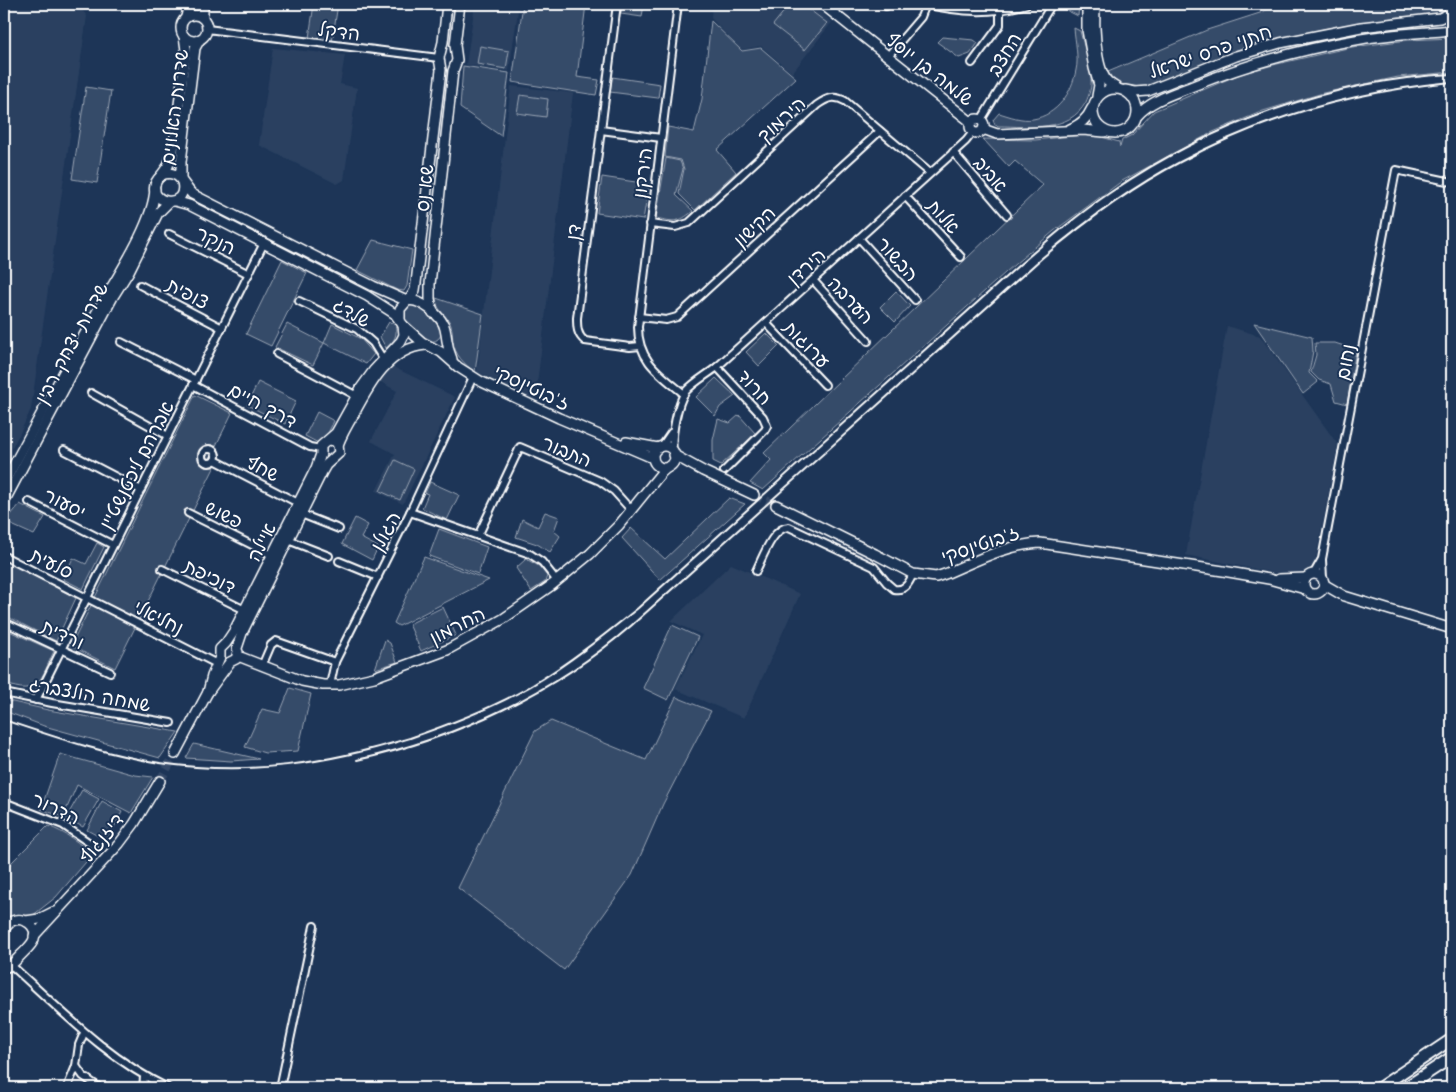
<svg xmlns="http://www.w3.org/2000/svg" width="1456" height="1092" font-family="'Comic Neue','Playpen Sans Hebrew',sans-serif">
<rect width="100%" height="100%" fill="#1d3557"/>
<filter id="ink" filterUnits="userSpaceOnUse"><feTurbulence type="fractalNoise" baseFrequency=".02" numOctaves="2"/><feDisplacementMap in="SourceGraphic" scale="10" xChannelSelector="R" yChannelSelector="G"/><feConvolveMatrix kernelMatrix="1 2 1 2 8 2 1 2 1" color-interpolation-filters="sRGB"/></filter>
<g filter="url(#ink)">
<g fill="#2a4161">
<polygon points="4,4 42,4 81,9 87,16 31,409 20,433 4,461"/>
<polygon points="475,4 519,4 509,71 466,65"/>
<polygon points="712,4 811,4 832,22 792,73 761,46 741,50 711,18"/>
<polygon points="273,48 345,55 340,84 357,88 344,180 337,184 259,145"/>
<polygon points="511,86 573,93 535,400 477,372"/>
<polygon points="1227,326 1260,336 1338,445 1314,567 1308,574 1289,576 1186,555"/>
<polygon points="391,366 455,397 403,504 376,491 395,454 371,441 397,391 379,381"/>
<polygon points="731,564 800,594 744,718 675,689 702,635 671,621"/>
</g>
<g fill="#364b69" stroke="#9aa5b4">
<polygon points="314,4 338,4 332,42 309,38"/>
<polygon points="523,4 586,4 577,77 599,80 596,95 512,82"/>
<polygon points="622,4 644,4 642,17 621,14"/>
<polygon points="790,4 802,4 827,23 805,50 773,25"/>
<polygon points="1062,4 1079,4 1078,16 1060,7"/>
<path d="M1275,4H1452L1446,11L1431,17H1399L1338,26L1291,36L1220,57L1146,87C1130,88 1117,86 1108,72L1207,30L1263,12Z"/>
<polygon points="711,21 742,51 761,48 796,78 717,150 736,172 695,210 679,194 684,169 681,160 665,157 668,127 694,132 702,99"/>
<path d="M1074,28L1080,31C1084,46 1089,63 1091,79C1092,87 1089,95 1086,102C1069,133 1029,126 999,126L995,125L993,120L999,113C1009,116 1022,121 1033,119C1057,115 1072,93 1076,70C1079,58 1075,41 1074,28Z"/>
<polygon points="942,37 974,40 978,43 970,54 959,58 937,42"/>
<polygon points="1452,38 1452,72 1398,77 1323,93 1263,111 1213,132 1122,181 1054,231 1015,264 763,490 750,483 771,460 764,453 1043,185 1015,161 1009,167 983,139 1035,140 1091,134 1119,142 1120,147 1122,140 1132,135 1154,111 1240,74 1277,64 1352,47 1409,40"/>
<polygon points="480,46 509,51 506,69 477,64"/>
<polygon points="463,66 509,73 501,136 460,108"/>
<polygon points="612,77 660,84 658,98 610,92"/>
<polygon points="86,87 111,91 97,183 72,179"/>
<polygon points="520,95 548,99 546,117 517,113"/>
<path d="M666,158L680,161L683,169L676,195L693,211C678,223 675,222 656,218Z"/>
<polygon points="602,177 649,184 643,220 597,213"/>
<polygon points="373,240 412,250 407,286 404,291 397,290 357,270"/>
<polygon points="282,260 307,273 271,346 246,334"/>
<polygon points="896,291 910,306 895,322 880,307"/>
<path d="M436,298L483,314L475,372C465,365 454,354 453,341C452,334 453,328 449,321C444,313 436,309 436,298Z"/>
<path d="M408,303C423,306 438,317 442,333C432,355 413,328 403,319L404,306Z"/>
<path d="M389,322L396,324C397,336 395,341 386,348L380,337Z"/>
<polygon points="1254,323 1312,337 1313,351 1309,373 1318,382 1303,394"/>
<polygon points="287,324 324,343 332,324 361,339 374,354 366,364 324,343 313,365 275,347"/>
<polygon points="766,333 779,346 759,366 746,352"/>
<polygon points="1315,343 1335,343 1356,350 1347,404 1336,401 1331,384 1319,380 1311,372 1316,355"/>
<polygon points="716,378 735,396 720,407 715,416 696,397"/>
<polygon points="258,382 296,401 285,424 247,405"/>
<polygon points="195,395 232,413 208,462 215,466 115,668 71,646"/>
<polygon points="317,412 334,421 322,445 305,436"/>
<polygon points="739,415 755,433 755,434 721,465 713,461 713,440 718,419 730,423"/>
<polygon points="395,460 414,469 400,500 380,491"/>
<polygon points="430,482 459,495 447,520 422,508 428,494 425,493"/>
<polygon points="729,498 745,504 660,580 622,538 631,528 665,559"/>
<polygon points="20,504 45,517 34,535 5,522"/>
<polygon points="545,512 559,517 554,531 560,536 550,552 537,544 516,537 522,519 538,527"/>
<polygon points="355,518 368,525 361,538 378,547 372,560 342,544"/>
<polygon points="439,529 487,547 478,574 429,556"/>
<polygon points="97,543 104,547 83,589 63,579 73,558 86,564"/>
<polygon points="424,557 489,580 399,626 394,623"/>
<polygon points="526,559 539,566 547,576 545,582 531,591 516,568"/>
<polygon points="4,560 76,598 56,641 4,615"/>
<polygon points="443,607 456,635 421,651 409,624"/>
<polygon points="672,625 698,637 668,700 643,688"/>
<path d="M9,631L54,651C41,678 39,698 4,683V642Z"/>
<polygon points="385,640 390,643 397,662 375,669"/>
<polygon points="290,688 311,694 298,751 265,753 245,747 262,709 280,713"/>
<polygon points="676,697 711,711 663,804 632,875 564,970 458,888 535,731 551,721 646,760"/>
<polygon points="4,700 48,710 178,732 160,758 44,726 7,712 4,711"/>
<polygon points="194,744 259,759 231,761 186,758"/>
<polygon points="60,754 135,775 153,777 131,813 77,785 63,817 41,809"/>
<polygon points="82,790 99,799 83,827 66,818"/>
<polygon points="102,801 122,812 107,841 87,830"/>
<path d="M48,826C66,833 79,842 92,855L56,897L32,916C22,914 13,914 4,919V870Z"/>
</g>
<g fill="none" stroke-linecap="round" stroke-linejoin="round">
<g stroke="#344968" stroke-width="9" stroke-dasharray="9 4.5" stroke-linecap="butt">
<polyline points="754,495 776,505"/>
<polyline points="160,781 175,754"/>
</g>
<defs>
<g id="street">
<path d="M617,4L577,318C577,327 577,335 585,341L630,347L640,346"/>
<path d="M678,4L638,327C638,361 660,374 684,394"/>
<polyline points="883,4 886,6"/>
<path d="M924,4C962,12 989,15 1027,4"/>
<polyline points="207,29 439,58"/>
<polyline points="887,57 921,17 926,4"/>
<polyline points="972,63 1000,25 1000,11"/>
<polyline points="981,120 1052,4"/>
<polyline points="601,130 661,138"/>
<polyline points="953,152 1007,215"/>
<polyline points="905,196 961,257"/>
<path d="M650,224L675,227L689,223L817,105C827,98 834,95 845,101L930,173"/>
<polyline points="169,234 249,274"/>
<polyline points="859,238 915,300"/>
<polyline points="813,280 868,341"/>
<polyline points="140,285 222,328"/>
<polyline points="299,301 357,329 373,343 383,359"/>
<polyline points="639,317 666,320 677,317 880,131"/>
<polyline points="766,323 825,385"/>
<polyline points="121,342 196,380"/>
<polyline points="277,354 357,396"/>
<polyline points="717,367 763,417 767,426 765,430 724,471"/>
<polyline points="193,385 310,447 321,449"/>
<polyline points="91,393 168,436"/>
<polyline points="662,446 671,433"/>
<circle cx="209" cy="456" r="7"/>
<polyline points="64,450 141,490"/>
<path d="M673,451C671,437 677,403 686,391C694,382 707,375 717,367L966,141L973,132"/>
<polyline points="215,460 298,503"/>
<polyline points="29,502 113,545"/>
<polyline points="410,512 530,554 542,562 557,581"/>
<polyline points="188,513 272,555"/>
<polyline points="301,514 339,529"/>
<polyline points="478,536 520,447 600,481 614,491 631,510"/>
<polyline points="288,540 329,556"/>
<polyline points="4,556 217,664"/>
<polyline points="1322,560 1323,578"/>
<polyline points="339,561 378,577"/>
<polyline points="162,569 245,610"/>
<path d="M756,571C763,557 773,527 789,527L874,567L887,583L894,589C905,591 909,583 913,574"/>
<polyline points="1314,573 1322,559 1396,170 1452,182"/>
<polyline points="4,622 110,672"/>
<polyline points="262,666 271,645 276,641 335,662"/>
<polyline points="330,685 335,662 410,512 473,377"/>
<polyline points="4,693 52,703 171,723"/>
<polyline points="36,700 264,243"/>
<polyline points="4,802 63,825 94,846"/>
<path d="M11,965C61,1010 107,1059 168,1088"/>
<polyline points="76,1066 83,1076 100,1088"/>
<polyline points="67,1088 76,1066 79,1045 84,1033"/>
<polyline points="143,1088 144,1077"/>
<polyline points="280,1088 314,926"/>
</g>
<g id="secondary">
<polyline points="822,4 971,122"/>
<polyline points="1087,4 1087,30 1094,68 1099,85 1097,96"/>
<path d="M1095,4C1094,23 1095,66 1107,81C1110,84 1114,86 1117,88"/>
<circle cx="194" cy="28" r="13"/>
<polyline points="186,17 189,4"/>
<polyline points="203,18 203,4"/>
<circle cx="1115" cy="111" r="22"/>
<polyline points="1125,90 1135,92 1148,91 1236,56 1280,43 1361,27 1440,18 1452,12"/>
<path d="M1137,116C1151,100 1173,94 1193,86C1250,63 1301,49 1361,39C1391,34 1422,33 1452,30"/>
<circle cx="977" cy="126" r="7"/>
<polyline points="983,129 997,134 1083,130 1104,132"/>
<path d="M1070,129C1081,124 1087,119 1092,108"/>
<polyline points="160,177 168,166 173,151 186,50 184,36"/>
<polyline points="181,180 181,162 195,48 200,39"/>
<path d="M182,182C189,211 146,204 156,182C158,178 161,175 165,174C179,170 184,186 192,194L373,286L407,301"/>
<polyline points="175,201 189,205 367,296 395,314 403,325 422,342 441,352 458,367 480,381 559,418 653,458"/>
<polyline points="410,299 415,290 416,283 441,70 439,58 443,42 447,4"/>
<polyline points="433,313 430,299 430,284 453,71 457,60 455,45 460,4"/>
<path d="M400,320V309L407,301C419,297 443,317 445,329C448,342 446,345 452,359"/>
<polyline points="626,442 658,448"/>
<path d="M338,445C342,434 348,424 354,414C370,384 389,348 426,345"/>
<circle cx="664" cy="457" r="11"/>
<polyline points="674,455 703,471 754,495"/>
<path d="M4,483C35,426 65,369 97,312C115,280 153,225 155,189"/>
<polyline points="4,502 114,295 129,271 158,213 169,202"/>
<path d="M776,505L875,554L913,574L936,577L945,574C976,561 1005,545 1040,543L1223,571L1269,579L1305,589"/>
<circle cx="1314" cy="584" r="10"/>
<polyline points="1279,579 1306,578"/>
<polyline points="1325,585 1344,596 1452,629"/>
<polyline points="237,648 242,633 322,472 326,465 339,453 338,445 335,441 330,440"/>
<polyline points="238,656 302,681 323,685 339,685 374,677 447,650 503,619 552,585 590,554 619,525 662,472 668,467"/>
<polyline points="208,692 212,676 220,657 220,649 226,643 234,631 316,468 321,454 321,446 336,433 361,388 374,370 401,341 404,335 403,325"/>
<polyline points="175,754 208,692 230,662 236,659 238,652"/>
<polyline points="26,921 39,919 53,912"/>
<path d="M4,929C6,927 9,923 12,921C24,916 38,926 34,939C32,945 26,950 22,954C16,960 12,966 4,968"/>
<polyline points="34,936 119,844 134,824 160,781"/>
</g>
<g id="primary">
<polyline points="1379,1088 1452,1039"/>
<polyline points="1405,1088 1452,1057"/>
</g>
</defs>
<use href="#street" stroke="#fff" stroke-width="10"/>
<use href="#secondary" stroke="#fff" stroke-width="12"/>
<use href="#primary" stroke="#fff" stroke-width="14"/>
<use href="#street" stroke="#1d3557" stroke-width="6"/>
<use href="#secondary" stroke="#1d3557" stroke-width="9"/>
<use href="#primary" stroke="#1d3557" stroke-width="10"/>
<g stroke="#fff" stroke-width="2">
<path d="M4,720C55,737 107,755 160,763C249,776 325,764 410,738C451,724 493,708 531,686C569,663 603,636 638,608L1019,265C1049,239 1078,214 1111,192C1210,124 1332,80 1452,74"/>
<path d="M357,760C457,738 554,693 632,625L1042,258C1085,222 1130,188 1180,162C1264,117 1357,91 1452,82"/>
</g>
</g>
</g>
<g text-anchor="middle" stroke-width="4" stroke-linejoin="round" paint-order="stroke">
<g font-size="19" fill="#fff" stroke="#1d3557">
<text transform="translate(339 31) rotate(7)" y="7">הדקל</text>
<text transform="translate(1210 51) rotate(-19)" y="7">חתני פרס ישראל</text>
<text transform="translate(1004 54) rotate(-59)" y="7">החצב</text>
<text transform="translate(930 69) rotate(38)" y="7">שלמה בן יוסף</text>
<text transform="translate(174 107) rotate(-83)" y="7">שדרות האלונים</text>
<text transform="translate(781 119) rotate(-42)" y="7">הירמוך</text>
<text transform="translate(642 173) rotate(-83)" y="7">הירקון</text>
<text transform="translate(991 174) rotate(49)" y="7">אביב</text>
<text transform="translate(424 188) rotate(-84)" y="7">שא נס</text>
<text transform="translate(944 216) rotate(48)" y="7">אלות</text>
<text transform="translate(754 226) rotate(-43)" y="7">הקישון</text>
<text transform="translate(573 232) rotate(-83)" y="7">דן</text>
<text transform="translate(216 240) rotate(26)" y="7">הנקר</text>
<text transform="translate(898 259) rotate(48)" y="7">הבשור</text>
<text transform="translate(806 266) rotate(-42)" y="7">הירדן</text>
<text transform="translate(188 293) rotate(28)" y="7">צופית</text>
<text transform="translate(851 300) rotate(47)" y="7">הערבה</text>
<text transform="translate(352 312) rotate(30)" y="7">שלדג</text>
<text transform="translate(71 343) rotate(-62)" y="7">שדרות יצחק רבין</text>
<text transform="translate(807 344) rotate(46)" y="7">ערוגות</text>
<text transform="translate(1345 362) rotate(-80)" y="7">נחום</text>
<text transform="translate(532 387) rotate(25)" y="7">ז'בוטינסקי</text>
<text transform="translate(755 387) rotate(47)" y="7">חרוד</text>
<text transform="translate(263 405) rotate(28)" y="7">דרך חיים</text>
<text transform="translate(567 451) rotate(23)" y="7">התבור</text>
<text transform="translate(136 465) rotate(-63)" y="7">אברהם ליכטנשטיין</text>
<text transform="translate(263 468) rotate(27)" y="7">שחף</text>
<text transform="translate(65 503) rotate(27)" y="7">יסעור</text>
<text transform="translate(224 514) rotate(26)" y="7">פשוש</text>
<text transform="translate(385 531) rotate(-61)" y="7">הגולן</text>
<text transform="translate(261 542) rotate(-63)" y="7">איילה</text>
<text transform="translate(980 544) rotate(-19)" y="7">ז'בוטינסקי</text>
<text transform="translate(52 563) rotate(27)" y="7">סלעית</text>
<text transform="translate(210 576) rotate(26)" y="7">דוכיפת</text>
<text transform="translate(159 617) rotate(27)" y="7">נחליאלי</text>
<text transform="translate(457 625) rotate(-27)" y="7">החרמון</text>
<text transform="translate(63 634) rotate(25)" y="7">ורדית</text>
<text transform="translate(90 694) rotate(10)" y="7">שמחה הולצברג</text>
<text transform="translate(56 808) rotate(25)" y="7">הדרור</text>
<text transform="translate(101 838) rotate(-51)" y="7">דיזנגוף</text>
</g>
</g>
<rect width="1456" height="1092" fill="none" stroke="#1d3557" stroke-width="20"/>
<rect x="10" y="10" width="1436" height="1072" fill="none" stroke="#fff" stroke-width="2" filter="url(#ink)"/>
</svg>
